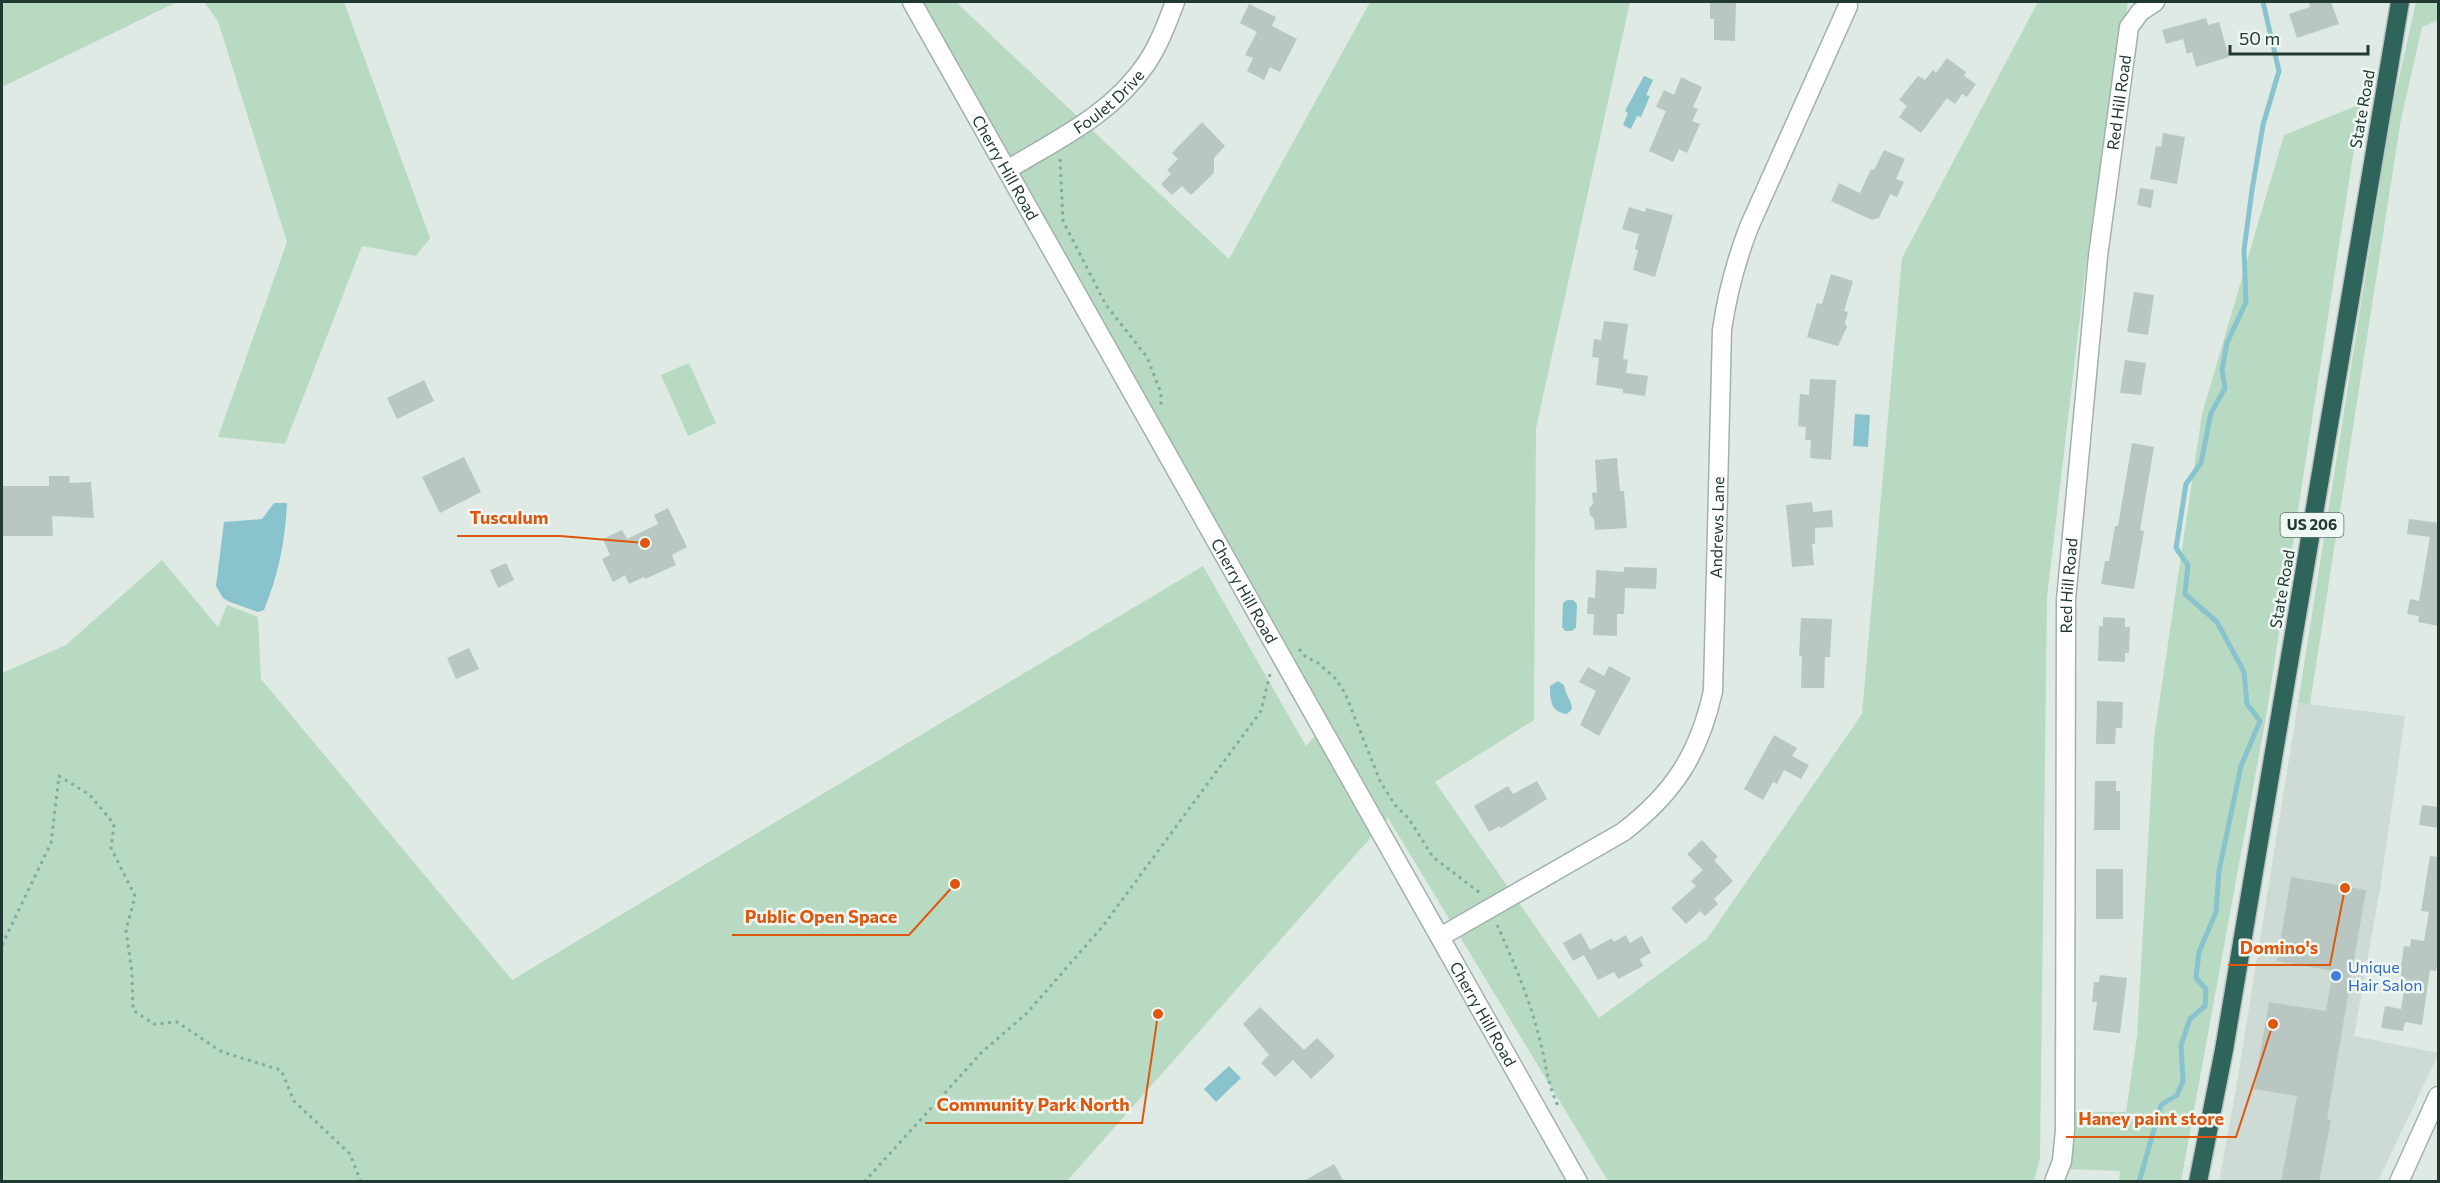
<svg xmlns="http://www.w3.org/2000/svg" width="2440" height="1183" font-family="Commissioner,sans-serif">
<rect width="100%" height="100%" fill="#dfeae5"/>
<polygon fill="#cedad4" points="2298,703 2405,716 2380,889 2354,1036 2438,1053 2438,1055 2378,1181 2219,1182 2236,1089"/>
<g fill="#b9dac2">
<polygon points="2,2 177,2 2,87"/>
<polygon points="204,2 344,2 430,238 416,256 362,246 285,444 218,437 287,242 218,21"/>
<polygon points="916,2 959,2 958,4 1229,259 1370,2 1630,2 1536,428 1534,720 1435,782 1599,1018 1707,939 1862,714 1902,258 2038,2 2128,2 2086,266 2047,597 2040,1158 2034,1181 1608,1181 1388,818 1067,1181 2,1181 2,673 66,645 162,560 218,627 227,605 258,617 261,679 512,980 1203,566 1306,746 1324,726"/>
<polygon points="2416,2 2438,2 2438,20 2422,27 2401,119 2310,704 2298,703 2391,114"/>
<polygon points="2361,104 2266,717 2181,1181 2119,1181 2120,1171 2066,1169 2070,1112 2126,1112 2137,1036 2154,738 2202,414 2284,135"/>
<polygon points="689,363 716,423 688,436 661,375"/>
</g>
<g fill="#89c3cd">
<polygon points="1644,76 1653,80 1646,95 1650,96 1641,117 1637,116 1631,129 1623,125 1628,113 1625,111"/>
<polygon points="1855,414 1870,415 1868,447 1853,446"/>
<path d="M274,503H287C285,542 279,573 264,610L258,612L230,602L223,598L216,586L224,522L262,519Z"/>
<polygon points="1567,600 1573,600 1577,604 1576,628 1571,631 1565,631 1562,627 1563,603"/>
<path d="M1558,681L1564,685C1565,694 1572,701 1572,709L1567,714C1551,712 1550,701 1550,686Z"/>
<polygon points="1229,1066 1241,1078 1216,1102 1204,1089"/>
</g>
<g fill="none" stroke-linecap="round" stroke-linejoin="round">
<polyline stroke="#89c3cd" stroke-width="5" points="2139,1182 2161,1105 2177,1095 2183,1081 2181,1045 2190,1019 2205,1006 2206,989 2196,978 2199,952 2216,912 2219,871 2241,766 2260,721 2247,704 2244,672 2217,622 2185,594 2188,565 2176,548 2186,484 2201,463 2211,413 2225,388 2222,370 2227,343 2246,302 2244,250 2252,190 2263,125 2279,71 2263,2"/>
</g>
<g fill="#b8c7c1">
<polygon points="1710,2 1736,2 1735,41 1714,40 1714,19 1710,19"/>
<polygon points="2309,2 2331,2 2339,24 2297,38 2289,14 2310,7"/>
<polygon points="1249,4 1276,17 1272,26 1297,39 1280,72 1270,67 1264,80 1247,71 1253,58 1245,55 1257,32 1240,23"/>
<polygon points="2206,18 2208,25 2219,22 2229,57 2196,67 2192,52 2187,54 2183,39 2166,44 2162,30"/>
<polygon points="1947,58 1966,72 1964,76 1976,84 1967,97 1962,94 1955,104 1947,98 1921,133 1899,117 1907,106 1899,100 1918,76 1925,80 1933,70 1936,73"/>
<polygon points="1681,77 1702,87 1693,107 1698,109 1692,121 1700,124 1687,153 1679,149 1673,162 1649,151 1666,111 1656,107 1664,90 1674,95"/>
<polygon points="1202,122 1225,146 1214,158 1214,173 1191,195 1182,186 1172,195 1161,184 1171,174 1167,170 1178,159 1172,153"/>
<polygon points="2163,133 2185,137 2177,184 2150,179 2156,146 2161,147"/>
<polygon points="1884,150 1905,159 1896,179 1904,182 1897,197 1890,194 1879,218 1872,220 1831,201 1839,183 1860,193 1871,169 1874,170"/>
<polygon points="2140,188 2154,190 2151,208 2137,205"/>
<polygon points="1629,207 1645,212 1646,208 1673,215 1655,277 1633,270 1638,250 1635,249 1639,234 1622,229"/>
<polygon points="1831,274 1853,281 1844,311 1848,312 1845,323 1847,327 1838,346 1807,337 1817,303 1822,304"/>
<polygon points="2134,292 2154,295 2148,335 2127,332"/>
<polygon points="1604,321 1628,324 1623,359 1628,360 1626,373 1648,376 1645,396 1623,393 1623,389 1596,385 1599,358 1592,357 1594,339 1601,340"/>
<polygon points="2125,360 2146,363 2141,395 2120,393"/>
<polygon points="1810,379 1836,380 1831,460 1810,458 1811,440 1805,440 1806,427 1798,426 1800,394 1809,395"/>
<polygon points="424,380 434,401 397,419 387,398"/>
<polygon points="2132,443 2154,447 2140,530 2144,531 2134,589 2101,584 2105,561 2109,561 2115,526 2118,526"/>
<polygon points="464,457 481,492 440,513 422,477"/>
<polygon points="1617,458 1620,491 1624,491 1627,528 1595,530 1594,519 1590,515 1589,508 1593,504 1592,493 1597,492 1595,460"/>
<polygon points="49,476 70,476 69,483 91,482 94,518 52,516 53,536 2,536 2,486 49,486"/>
<polygon points="1812,502 1813,512 1832,510 1833,527 1815,528 1815,544 1812,544 1814,565 1792,567 1786,505"/>
<polygon points="668,508 687,547 672,555 676,565 645,579 644,577 629,584 625,575 613,582 602,559 610,555 603,539 622,530 627,539 658,524 654,515"/>
<polygon points="2409,519 2439,523 2439,626 2418,622 2419,616 2407,614 2410,599 2419,601 2430,537 2407,534"/>
<polygon points="506,563 514,580 498,588 490,570"/>
<polygon points="1624,567 1657,568 1656,589 1625,588 1624,614 1617,614 1617,636 1593,635 1594,614 1587,614 1588,597 1595,598 1596,570 1624,572"/>
<polygon points="2103,617 2125,618 2125,627 2130,627 2129,653 2125,653 2125,662 2098,661 2099,626 2103,626"/>
<polygon points="1801,618 1832,619 1830,657 1825,657 1824,688 1801,688 1802,656 1799,656"/>
<polygon points="469,648 479,669 456,679 447,658"/>
<polygon points="1609,666 1631,678 1599,736 1580,725 1596,691 1579,682 1588,667 1604,676"/>
<polygon points="2097,701 2123,702 2122,728 2116,728 2115,744 2096,744"/>
<polygon points="1774,735 1797,748 1792,756 1809,765 1801,779 1784,770 1777,784 1773,782 1763,800 1744,789"/>
<polygon points="1537,781 1547,799 1501,828 1500,826 1489,832 1474,806 1508,786 1513,794"/>
<polygon points="2095,781 2116,781 2116,791 2120,791 2120,830 2094,830"/>
<polygon points="2422,805 2439,807 2439,828 2419,825"/>
<polygon points="1702,840 1718,857 1714,860 1733,881 1714,899 1718,904 1705,916 1700,911 1686,924 1671,908 1696,886 1691,881 1703,870 1687,854"/>
<polygon points="2430,856 2439,857 2439,954 2436,971 2430,970 2422,1025 2405,1022 2403,1031 2381,1028 2385,1006 2401,1009 2406,979 2396,972 2401,966 2404,946 2410,947 2411,939 2424,941 2429,912 2421,911"/>
<rect x="2096" y="869" width="27" height="50"/>
<polygon points="2291,877 2366,890 2327,1119 2331,1120 2319,1182 2281,1182 2297,1096 2254,1089 2269,1002 2326,1011 2333,971 2277,961"/>
<polygon points="1581,933 1590,950 1612,938 1614,942 1626,935 1630,943 1642,936 1651,953 1640,959 1643,966 1618,979 1614,972 1598,980 1584,955 1573,961 1563,943"/>
<polygon points="2100,975 2127,978 2120,1033 2093,1030 2097,1002 2092,1002 2094,982 2099,982"/>
<polygon points="1260,1007 1304,1050 1317,1038 1335,1056 1311,1079 1293,1060 1275,1077 1261,1063 1269,1055 1243,1024"/>
<polygon points="1334,1164 1344,1182 1302,1182"/>
</g>
<g fill="none" stroke-linecap="round" stroke-linejoin="round">
<defs>
<g id="minor">
<path id="s1" d="M912,2L1578,1182"/>
<path id="s2" d="M1007,170C1058,139 1111,115 1146,64C1159,45 1167,23 1175,2"/>
<path id="s3" d="M1440,937L1623,832C1674,793 1699,754 1713,691L1722,330C1727,294 1736,261 1749,227L1848,6"/>
<path id="s4" d="M2054,1182L2062,1161L2065,1130L2066,600L2098,256L2129,27L2140,12L2155,2"/>
<polyline points="2399,1182 2438,1096"/>
</g>
<polyline id="highway" points="2198,1182 2224,1050 2400,2"/>
</defs>
<use href="#minor" stroke="#a2b1ac" stroke-width="21"/>
<use href="#highway" stroke="#bcc4c2" stroke-width="21"/>
<g stroke="#81ac9f" stroke-width="3" stroke-dasharray="3 4.5" stroke-linecap="butt">
<polyline points="1060,159 1063,221 1106,305 1147,357 1161,393 1161,406"/>
<polyline points="1299,649 1306,657 1318,663 1335,678 1345,693 1380,781 1395,805 1409,819 1433,857 1480,893"/>
<path d="M1497,925C1513,960 1530,1000 1539,1037C1547,1065 1546,1081 1559,1108"/>
<polyline points="2,945 51,843 59,776 90,795 114,824 111,848 135,896 126,930 132,973 133,1010 154,1024 177,1022 222,1052 281,1070 294,1101 350,1154 361,1182"/>
<polyline points="864,1182 982,1052 1026,1014 1103,926 1261,711 1270,674"/>
</g>
<use href="#minor" stroke="#fff" stroke-width="18"/>
<use href="#highway" stroke="#2e6459" stroke-width="18"/>
</g>
<circle fill="#3f7fe0" stroke="#eff7f3" stroke-width="2" cx="2336" cy="976" r="6"/>
<g text-anchor="middle" stroke-width="5" stroke-linejoin="round" paint-order="stroke">
<rect fill="#eff7f3" stroke="#5f726d" stroke-width="1.5" x="2280.5" y="513" width="63" height="24" rx="4.5"/>
<g font-size="15" font-weight="bold" fill="#213933">
<text x="2312" y="530">US 206</text>
</g>
<g font-size="16" fill="#213933" stroke="#eff7f3">
<text dy="6" stroke="none"><textPath href="#s2" startOffset="123">Foulet Drive</textPath></text>
<text dy="6" stroke="none"><textPath href="#s4" startOffset="1084">Red Hill Road</textPath></text>
<text transform="translate(2362 109) rotate(-80)" y="6">State Road</text>
<text dy="6" stroke="none"><textPath href="#s1" startOffset="190">Cherry Hill Road</textPath></text>
<text dy="6" stroke="none"><textPath href="#s3" startOffset="546">Andrews Lane</textPath></text>
<text dy="6" stroke="none"><textPath href="#s4" startOffset="598">Red Hill Road</textPath></text>
<text transform="translate(2282 589) rotate(-80)" y="6">State Road</text>
<text dy="6" stroke="none"><textPath href="#s1" startOffset="676">Cherry Hill Road</textPath></text>
<text dy="6" stroke="none"><textPath href="#s1" startOffset="1162">Cherry Hill Road</textPath></text>
</g>
<g font-size="16" fill="#366cbe" stroke="#eff7f3" text-anchor="start">
<text x="2348" y="973">Unique<tspan x="2348" dy="18">Hair Salon</tspan></text>
</g>
</g>
<path fill="none" stroke="#de570e" stroke-width="2" d="M645 543L560 536H457M955 884L909 935H732M2345 888L2330 965H2228M1158 1014L1142 1123H925M2273 1024L2236 1137H2066"/>
<g fill="#de570e" stroke="#eff7f3" stroke-width="2">
<circle cx="645" cy="543" r="6"/>
<circle cx="955" cy="884" r="6"/>
<circle cx="2345" cy="888" r="6"/>
<circle cx="1158" cy="1014" r="6"/>
<circle cx="2273" cy="1024" r="6"/>
</g>
<g font-size="18" text-anchor="middle" font-weight="bold" fill="#de570e" stroke="#eff7f3" stroke-width="5" stroke-linejoin="round" paint-order="stroke">
<text x="509" y="524">Tusculum</text>
<text x="821" y="923">Public Open Space</text>
<text x="2279" y="954">Domino's</text>
<text x="1033" y="1111">Community Park North</text>
<text x="2151" y="1125">Haney paint store</text>
</g>
<rect width="2440" height="1183" fill="none" stroke="#213933" stroke-width="6"/>
<path d="M2230 45v9h138v-9" fill="none" stroke="#213933" stroke-width="3"/>
<text x="2239" y="45" font-size="18" fill="#213933" stroke="#eff7f3" stroke-width="4.5" paint-order="stroke">50 m</text>
</svg>
